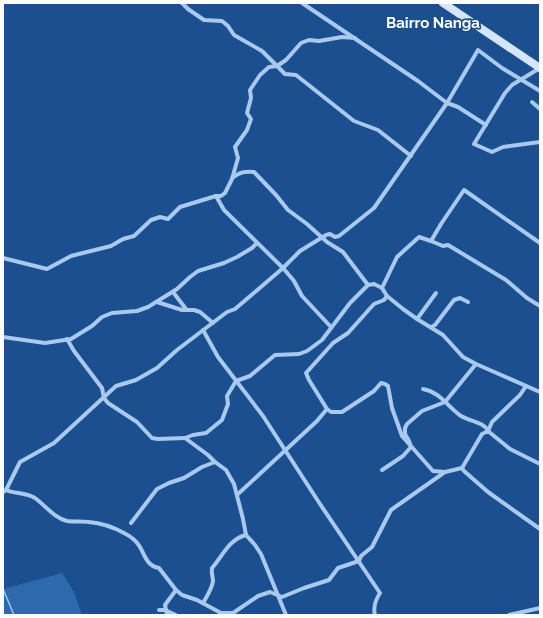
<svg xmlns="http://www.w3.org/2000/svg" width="543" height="618" font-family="Raleway,sans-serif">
<rect width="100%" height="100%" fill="#1b4f8f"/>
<polygon fill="#2e69ad" points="62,573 74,592 82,615 3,615 3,589"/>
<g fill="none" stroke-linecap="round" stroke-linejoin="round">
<polyline stroke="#9cc4f0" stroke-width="1.5" points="3,589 14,615"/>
<g stroke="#a9c9ee" stroke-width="4">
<polyline points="182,3 188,9 204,20 222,21 228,26 234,35 262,51 285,74 296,75 354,121 378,130 411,156"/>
<polyline points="302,3 418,81 447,103 458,107 486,125"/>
<polyline points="540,68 512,85 505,93 474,144 492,152 503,147 540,142"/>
<polyline points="532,102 540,109"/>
<path d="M232,178C240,172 245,171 254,172L276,195L288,210L307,224L327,242L343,252L368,285"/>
<polyline points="216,196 224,210 283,268 294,281 302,296 331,327"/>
<polyline points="431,241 443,246 448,245 506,280 527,298 540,306"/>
<polyline points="3,258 47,269 71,256 111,246 123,239 134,236 151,220 160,217 168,219 180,207 216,196 221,196 225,193 232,179 238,158 235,147 247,130 251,119 247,113 251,98 250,90 260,75 269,67 277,66 286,60 301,43 309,40 319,41 342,37 355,38"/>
<polyline points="382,288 387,296 403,309 417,319 443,335 463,357 476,364 540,392"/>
<polyline points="173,292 186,309"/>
<polyline points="387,296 384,300 374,304 348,333 333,343 306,373 309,380 327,409 331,412 342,412 374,391 381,383 385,384 388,386 392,408 402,436 433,471 445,472"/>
<polyline points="157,302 182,310 194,310 200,312 213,323"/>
<polyline points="417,319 436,293"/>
<polyline points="431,327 435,325 454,300 460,298 468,302"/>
<path d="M203,330L218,357L263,416L320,504L380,593C376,599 373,607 375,615"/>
<polyline points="3,337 45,343 71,339 92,326 102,317 112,313 137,311 148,307 177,289 190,277 198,271 224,263 237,257 252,248 257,243"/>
<polyline points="67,339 74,351 102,388 104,398 108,403 137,422 152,438 158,439 185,438 193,435 206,433 222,420 228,404 227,396 236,381 250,376 275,355 299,354 307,351 322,340 350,303 368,285 374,284 382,288 397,257 419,237 431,241 441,224 464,190 540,243"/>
<path d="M423,389C440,392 448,407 461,416C469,421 484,422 488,431"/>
<polyline points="488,431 492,422 520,395 526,386"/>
<polyline points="185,438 208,455 215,462 226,470 234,484 243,519 246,535 255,545 261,554 286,615"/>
<polyline points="462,468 464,471 488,492 540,529"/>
<polyline points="382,470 403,456 411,447 409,441 405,434 405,428 407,424 422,411 445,402 476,364"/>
<path d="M6,490C15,494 26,492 35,498C46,506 53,517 67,521C74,522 82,521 89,522C101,523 113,527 124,533C130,536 136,540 140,547C145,556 147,566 159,568L176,590L182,595L197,600L221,613H233L258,596L270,592L282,597L304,588L329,580L338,568L359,561L361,556L372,547L391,510L445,472L462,468L482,434L488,431L510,449L540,464"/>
<polyline points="3,492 6,490 20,462 54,443 116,386 136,380 157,368 177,350 227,312 235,309 283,268 300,251 326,235 330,234 335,237 339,236 374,208 447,103 478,50 502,68 540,91"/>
<polyline points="238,494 317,421 327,409"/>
<polyline points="131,523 157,489 169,483 184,478 202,467 215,462"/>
<path d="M203,603C207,596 212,589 213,581C213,577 211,573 212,568C222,557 229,539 246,535"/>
<polyline points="159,610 165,610 176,615"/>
<polyline points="167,615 165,605 176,590"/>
<polyline points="509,615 540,608"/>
</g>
<polyline stroke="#d6e6fa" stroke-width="8" points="443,3 540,68"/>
</g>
<g text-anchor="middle" stroke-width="3.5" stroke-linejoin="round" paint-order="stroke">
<g font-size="15" font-weight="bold" fill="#fff" stroke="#1b4f8f">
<text x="433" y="28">Bairro Nanga</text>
</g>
</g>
<rect width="543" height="618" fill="none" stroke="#ffffff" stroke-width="8"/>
</svg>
